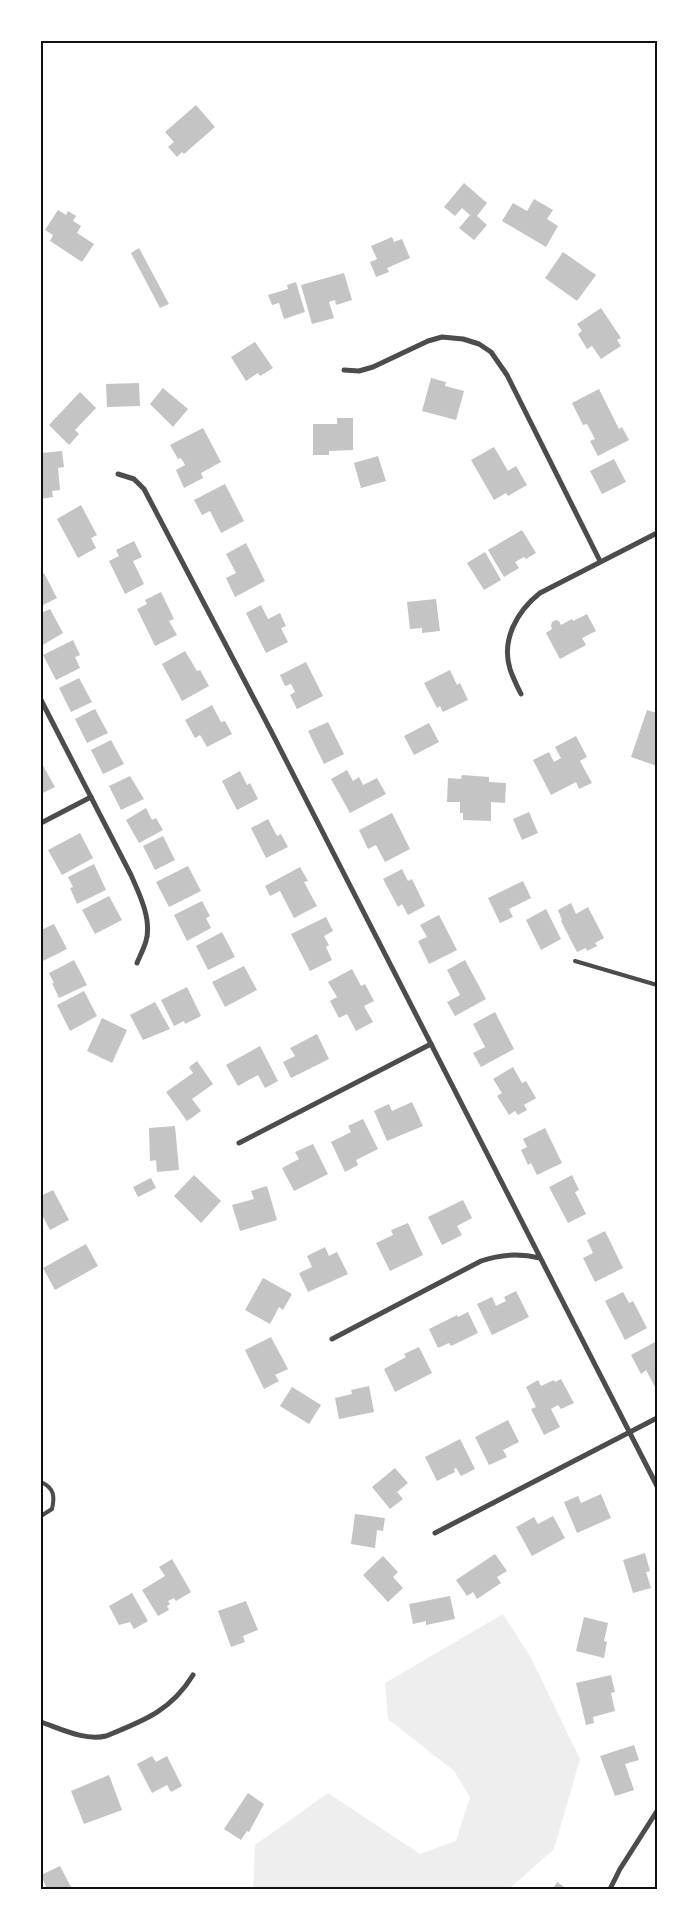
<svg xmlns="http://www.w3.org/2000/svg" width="698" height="1930" font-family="'PT Sans',sans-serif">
<rect width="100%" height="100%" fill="#fff"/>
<polygon fill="#eee" points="503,1614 531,1658 580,1759 554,1849 509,1889 253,1889 255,1845 328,1793 420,1854 456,1841 470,1797 454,1771 388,1719 385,1683"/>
<g fill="#c4c4c4">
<polygon points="196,105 215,127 184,154 182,152 177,157 168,147 174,142 165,132"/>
<polygon points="464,183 487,203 477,216 487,225 474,240 459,228 470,215 462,208 455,216 444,207"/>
<polygon points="534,199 553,210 547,219 558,226 546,247 502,221 513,203 527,211"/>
<polygon points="58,210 66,215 68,211 76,216 73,221 81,226 77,233 94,244 82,262 50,241 53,235 45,230"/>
<polygon points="392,237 394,242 402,239 410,258 387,268 389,272 376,277 370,262 377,259 371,246"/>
<polygon points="139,248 169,304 160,308 131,253"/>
<polygon points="563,252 596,275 577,301 545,278"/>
<polygon points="344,273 352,300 336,305 335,300 329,302 334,318 312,324 301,285"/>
<polygon points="296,282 305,312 284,319 279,303 272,305 268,295 288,289 287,285"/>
<polygon points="601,308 621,338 617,340 621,346 601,359 592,346 587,349 578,334 582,331 577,324"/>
<polygon points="255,342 273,368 260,376 258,373 246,381 231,357"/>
<polygon points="431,378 446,382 445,386 464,391 456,420 422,411"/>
<polygon points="139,383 140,406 107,407 106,384"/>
<polygon points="163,388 188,409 173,427 150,404"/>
<polygon points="599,389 619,429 622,427 629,440 598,456 590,441 595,439 587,424 583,425 572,403"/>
<polygon points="80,392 96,408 75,430 79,434 69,445 49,425"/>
<polygon points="337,418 353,418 353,450 329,451 329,455 313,455 313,424 337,424"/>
<polygon points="203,428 221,462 201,473 203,478 184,488 176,470 185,465 181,458 178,459 170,445"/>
<polygon points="494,447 508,471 516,466 527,485 508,496 506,493 494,500 471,460"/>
<polygon points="62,451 64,467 58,468 60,490 52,491 53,497 41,499 41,453"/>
<polygon points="378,456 386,481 361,488 354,463"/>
<polygon points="614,459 626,482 602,494 590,471"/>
<polygon points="225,484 244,521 221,533 210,511 202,515 194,500"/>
<polygon points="81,505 97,535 91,538 96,548 78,558 57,519"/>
<polygon points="522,530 536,553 526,559 524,557 515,562 519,568 504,577 488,550"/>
<polygon points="134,541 142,557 133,561 144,584 125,594 109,561 119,556 116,550"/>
<polygon points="246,543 265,581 235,597 226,578 236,573 226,554"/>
<polygon points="485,552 501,580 484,590 467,563"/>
<polygon points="44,573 57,598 41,606 41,575"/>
<polygon points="161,592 174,619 169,621 177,635 155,646 137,609 147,604 145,600"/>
<polygon points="436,599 440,631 422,633 422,628 410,629 407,602"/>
<polygon points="261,605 268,619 280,613 286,626 281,628 288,642 266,653 246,613"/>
<polygon points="50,609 63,633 41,646 41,613"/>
<polygon points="587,614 596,631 582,638 586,645 560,659 546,633 552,629 551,626 552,622 556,620 559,621 561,625 572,619 573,621"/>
<polygon points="73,640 80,655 75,657 80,668 56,680 43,655"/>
<polygon points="185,651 197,671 200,670 209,686 182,701 162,664"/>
<polygon points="306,662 323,696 297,709 290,695 295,692 291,684 285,686 280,675"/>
<polygon points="450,670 457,685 460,683 468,700 443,712 440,706 437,708 424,683"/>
<polygon points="79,678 92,702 71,712 59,688"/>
<polygon points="212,705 221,722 225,721 232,734 207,747 200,735 195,738 185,720"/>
<polygon points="95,709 108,733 87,743 75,719"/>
<polygon points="647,710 657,713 657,766 631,757"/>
<polygon points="328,722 344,754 324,764 308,731"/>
<polygon points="429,723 439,742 414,755 404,736"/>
<polygon points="576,736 587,757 580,761 592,783 579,789 576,782 551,795 533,760 549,752 554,762 561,758 555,747"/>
<polygon points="111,740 124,764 103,774 91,750"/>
<polygon points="41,762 55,787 41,794"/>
<polygon points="347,770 353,781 359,777 363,785 377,778 386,794 350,813 331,779"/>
<polygon points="240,771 247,785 250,783 258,799 237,810 222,781"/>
<polygon points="462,775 489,777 489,782 506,783 505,803 491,802 491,821 463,820 463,813 460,813 460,802 447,802 448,778 461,779"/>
<polygon points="130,776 144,799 121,810 109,786"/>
<polygon points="146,808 152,820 156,818 163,830 139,843 126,820"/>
<polygon points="529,812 538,833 522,840 513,819"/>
<polygon points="392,813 410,849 385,862 376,845 368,849 359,830"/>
<polygon points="268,819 277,836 281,834 288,847 266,858 251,828"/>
<polygon points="80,833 93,858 62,875 48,850"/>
<polygon points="163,836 175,860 155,870 143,846"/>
<polygon points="94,864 106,890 77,904 70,888 73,887 68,877"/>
<polygon points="188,866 201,891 169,907 156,882"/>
<polygon points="300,867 308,881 304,882 317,906 294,918 280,891 270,896 265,886"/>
<polygon points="402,869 408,881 412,879 425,906 408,915 402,904 398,907 383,879"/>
<polygon points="523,881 531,898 509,909 513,917 500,923 488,898"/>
<polygon points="109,896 122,920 95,934 82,910"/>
<polygon points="202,901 210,916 206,918 211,928 187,941 174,915"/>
<polygon points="571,903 576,914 588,907 604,938 595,943 597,946 587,951 586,948 577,952 561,921 562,920 558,910"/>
<polygon points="546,909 561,939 541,950 526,920"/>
<polygon points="439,915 457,950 429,964 418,941 427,937 420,925"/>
<polygon points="326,917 333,931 324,936 329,945 326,947 332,960 310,971 291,934"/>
<polygon points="54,924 67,949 41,962 41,930"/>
<polygon points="222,932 235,957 208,970 196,946"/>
<polygon points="74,960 87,985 59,998 52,983 54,983 49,973"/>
<polygon points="465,960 486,999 455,1016 447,1002 460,995 447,970"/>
<polygon points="244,966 257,990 225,1007 212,982"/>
<polygon points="352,969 361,986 365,984 374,1001 364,1006 373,1022 356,1031 347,1014 339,1018 330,1001 337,997 328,982"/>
<polygon points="187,987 201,1016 185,1024 184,1021 174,1026 161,1000"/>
<polygon points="84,991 97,1016 70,1031 57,1005"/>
<polygon points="155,1002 170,1029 143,1040 130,1015"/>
<polygon points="495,1012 514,1049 481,1067 473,1053 485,1047 473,1024"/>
<polygon points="102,1018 127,1030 112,1063 87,1051"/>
<polygon points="317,1034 329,1059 291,1078 283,1062 295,1056 290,1048"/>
<polygon points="260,1046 278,1081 265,1088 258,1075 238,1086 226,1065"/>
<polygon points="197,1061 213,1084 192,1099 201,1111 187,1121 166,1092 193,1073 189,1067"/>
<polygon points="513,1067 522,1083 526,1081 536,1098 524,1105 527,1110 518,1115 515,1111 509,1115 497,1096 502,1093 493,1079"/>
<polygon points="412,1102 423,1126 387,1141 374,1111 389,1104 392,1111"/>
<polygon points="363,1119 378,1149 356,1160 358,1165 345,1172 331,1142 351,1132 348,1126"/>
<polygon points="175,1126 179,1170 157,1172 156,1160 150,1161 149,1128"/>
<polygon points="545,1128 562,1163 537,1175 531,1163 528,1165 521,1150 527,1147 523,1139"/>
<polygon points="313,1144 328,1174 294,1191 282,1168 299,1159 295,1152"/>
<polygon points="194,1175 221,1201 201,1223 174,1196"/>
<polygon points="572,1175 579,1190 575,1192 586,1214 568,1223 549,1187"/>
<polygon points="151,1178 156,1188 138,1197 133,1187"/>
<polygon points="267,1186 277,1220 240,1231 232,1205 254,1199 251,1191"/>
<polygon points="53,1190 69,1220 50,1230 41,1213 41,1196"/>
<polygon points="463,1200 472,1218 457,1226 462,1235 442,1245 428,1217"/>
<polygon points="408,1223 423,1255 390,1271 376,1243 393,1235 391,1230"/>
<polygon points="605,1231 623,1268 595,1282 583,1258 593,1253 587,1240"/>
<polygon points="86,1244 98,1266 55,1290 43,1268"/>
<polygon points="325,1247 329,1256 337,1252 348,1274 308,1292 299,1273 312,1267 307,1256"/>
<polygon points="263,1278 292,1294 283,1310 279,1307 270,1324 245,1310"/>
<polygon points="516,1291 529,1317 492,1335 477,1304 492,1297 496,1306 506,1301 504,1297"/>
<polygon points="623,1292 629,1303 633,1301 647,1328 625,1340 605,1301"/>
<polygon points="468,1312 478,1333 451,1346 449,1343 438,1348 429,1329 457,1315 458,1317"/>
<polygon points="271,1337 288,1369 275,1375 279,1381 264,1389 245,1350"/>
<polygon points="657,1341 657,1386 655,1387 646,1370 641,1374 631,1355"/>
<polygon points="419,1347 432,1373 395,1392 384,1369 406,1357 404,1354"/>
<polygon points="561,1379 574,1403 561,1409 558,1405 551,1409 560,1427 544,1435 531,1409 536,1407 526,1387 538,1380 541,1386 554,1380 555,1382"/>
<polygon points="369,1386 374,1412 339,1419 335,1398 352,1394 351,1390"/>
<polygon points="292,1387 321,1405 309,1424 280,1406"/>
<polygon points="508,1420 519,1442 503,1450 507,1457 489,1465 475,1437"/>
<polygon points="460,1439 475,1469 461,1476 456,1468 454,1469 455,1472 437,1481 425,1457"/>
<polygon points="395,1468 408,1483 397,1492 403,1499 390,1509 372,1487"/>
<polygon points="601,1494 611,1518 577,1533 564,1502 578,1496 581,1503"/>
<polygon points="355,1514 385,1518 383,1531 377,1530 375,1548 351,1544"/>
<polygon points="553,1516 565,1538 532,1556 516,1527 534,1517 538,1524"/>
<polygon points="645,1553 650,1571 646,1572 651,1588 633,1593 623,1560"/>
<polygon points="495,1554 507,1571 497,1577 501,1583 477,1599 473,1592 467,1596 456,1580"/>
<polygon points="383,1556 398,1572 393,1577 403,1588 388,1602 363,1575"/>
<polygon points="172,1559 191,1592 176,1601 174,1598 168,1601 170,1604 167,1606 169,1610 158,1616 142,1590 165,1576 159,1567"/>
<polygon points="132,1593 148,1621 134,1629 130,1622 119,1625 109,1606"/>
<polygon points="450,1596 455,1619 426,1625 426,1621 413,1624 409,1604"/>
<polygon points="246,1601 258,1630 243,1636 245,1642 231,1647 218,1611"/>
<polygon points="584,1617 608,1623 604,1641 607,1642 604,1658 576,1651"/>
<polygon points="611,1675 615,1692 611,1693 615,1711 593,1717 594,1723 586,1725 576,1683"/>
<polygon points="634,1745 639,1760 625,1764 634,1790 615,1796 600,1756"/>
<polygon points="152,1756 156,1762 167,1756 182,1786 171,1792 167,1785 152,1793 137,1764"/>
<polygon points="109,1775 122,1810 84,1824 71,1791"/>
<polygon points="248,1793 264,1804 249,1832 247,1831 241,1840 224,1829"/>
<polygon points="60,1866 72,1889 47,1889 41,1875"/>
<polygon points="557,1882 567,1889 553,1889"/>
</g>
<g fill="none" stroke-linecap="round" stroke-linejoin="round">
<g stroke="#4c4c4c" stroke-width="4">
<polyline points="575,961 657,985"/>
<path d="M41,1482C54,1488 55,1496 52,1509L41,1516"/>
<polyline points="657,1657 657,1677"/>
</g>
<g stroke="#4c4c4c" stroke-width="5">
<polyline points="344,370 359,371 373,367 428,341 442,337 463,339 479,344 491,352 507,375 600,561"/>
<polyline points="118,474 134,479 144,489 272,733 657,1486"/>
<path d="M521,694C517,686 513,678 510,669C501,640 517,611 540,593L657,533"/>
<path d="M41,700L131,875C140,895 152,920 146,941C144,948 140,956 137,963"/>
<polyline points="41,823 91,797"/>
<polyline points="239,1143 431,1044"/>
<path d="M332,1339L481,1261C501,1254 519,1253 540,1258"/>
<polyline points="435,1533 657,1418"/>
<path d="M41,1722C61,1729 85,1741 106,1736C143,1721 171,1711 193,1675"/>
<polyline points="610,1889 620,1869 657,1811"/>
</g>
</g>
<rect width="698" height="1930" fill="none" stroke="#ffffff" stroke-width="85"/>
<rect x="42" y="42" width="614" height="1846" fill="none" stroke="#111" stroke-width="2"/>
</svg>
